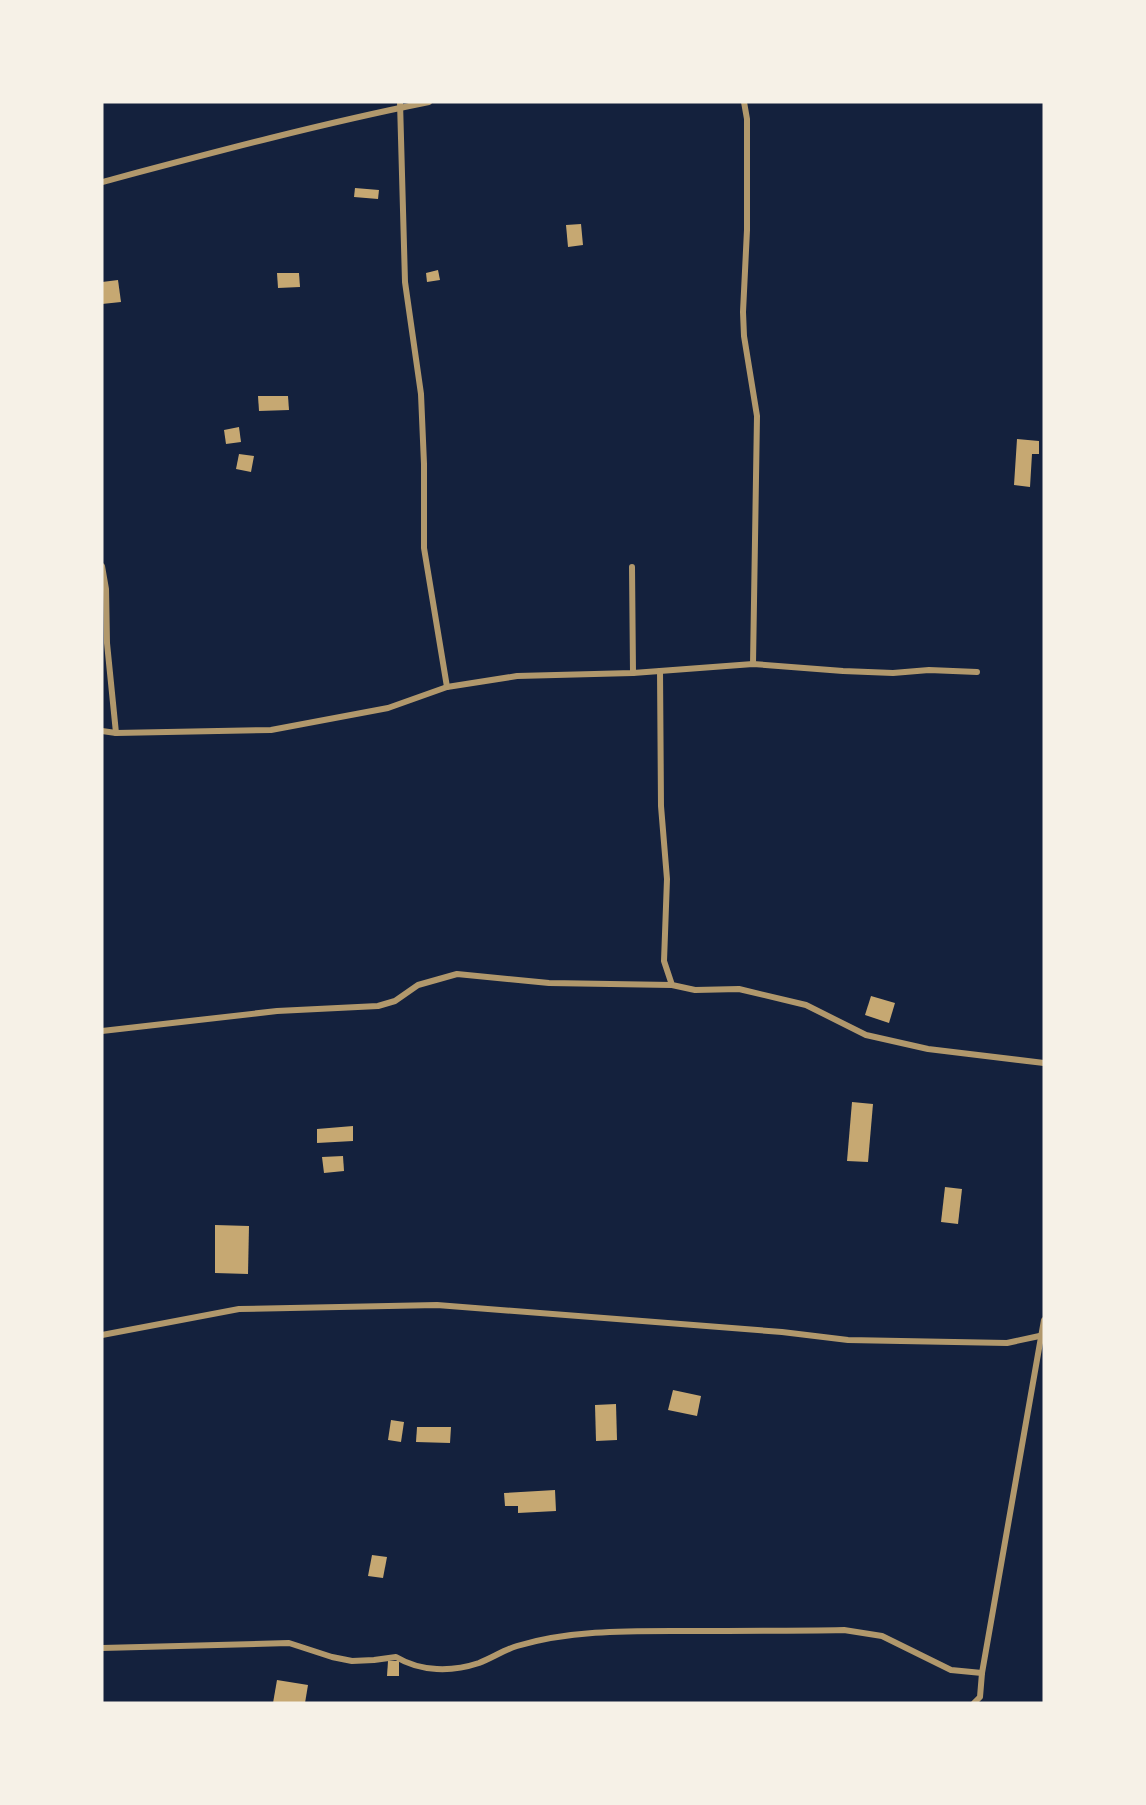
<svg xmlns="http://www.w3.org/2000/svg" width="1146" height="1805" font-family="'Exo 2',sans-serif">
<rect width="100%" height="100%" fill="#14213d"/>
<g fill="#c6a872">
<polygon points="355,188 379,190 378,199 354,197"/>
<polygon points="581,224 583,245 568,247 566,225"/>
<polygon points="438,270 440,280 427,282 426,273"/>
<polygon points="277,273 299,273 300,287 278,288"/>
<polygon points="118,280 121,302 102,304 102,282"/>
<polygon points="258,396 288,396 289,410 259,411"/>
<polygon points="239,427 241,442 226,444 224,430"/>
<polygon points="1017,439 1039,441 1039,454 1032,454 1030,487 1014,485"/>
<polygon points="239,454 254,456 251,472 236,469"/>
<polygon points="871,996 895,1003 889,1023 865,1015"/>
<polygon points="852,1102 873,1104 868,1162 847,1161"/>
<polygon points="353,1126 353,1141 317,1143 317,1129"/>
<polygon points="343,1156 344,1171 324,1173 322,1157"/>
<polygon points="945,1187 962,1189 958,1224 941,1222"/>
<polygon points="215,1225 249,1226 248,1274 215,1273"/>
<polygon points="673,1390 701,1396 697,1416 668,1410"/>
<polygon points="616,1404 617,1440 596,1441 595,1405"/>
<polygon points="391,1420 404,1422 401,1442 388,1440"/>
<polygon points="417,1427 451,1427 450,1443 416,1442"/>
<polygon points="555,1490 556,1511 518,1513 518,1506 505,1506 504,1493"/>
<polygon points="372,1555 387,1557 383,1578 368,1576"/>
<polygon points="388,1661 399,1661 399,1676 387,1676"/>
<polygon points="277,1680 308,1685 305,1703 273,1703"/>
</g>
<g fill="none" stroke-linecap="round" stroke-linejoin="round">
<g stroke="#b1986c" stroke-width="6">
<polyline points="400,102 405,282 421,394 424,464 424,548 447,687"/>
<polyline points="744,102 747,119 747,230 743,312 744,336 757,416 753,664"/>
<path d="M102,182C211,153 319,124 429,102"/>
<polyline points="102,566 106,589 107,643 116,733"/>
<polyline points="632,567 633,673"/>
<polyline points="660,671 661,806 667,879 664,961 672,985 695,990 739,989 806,1005 866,1035 928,1049 1044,1063"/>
<polyline points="102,731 116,733 271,730 388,708 447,687 517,676 633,673 753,664 843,671 893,673 929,670 977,672"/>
<polyline points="102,1031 277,1011 378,1006 395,1001 418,985 457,974 549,983 672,985"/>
<polyline points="102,1335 239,1309 437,1305 782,1332 848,1340 1007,1343 1044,1335"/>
<path d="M102,1648L289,1643L332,1657L352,1661L374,1660L396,1657C421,1672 452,1672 479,1663C492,1658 504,1650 517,1646C571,1630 628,1631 684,1631C737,1631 791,1631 844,1630L882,1636L951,1670L982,1673"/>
<polyline points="974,1703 980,1697 982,1673 1044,1320"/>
</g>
</g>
<rect width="1146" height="1805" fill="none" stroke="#f6f1e7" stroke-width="207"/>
</svg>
